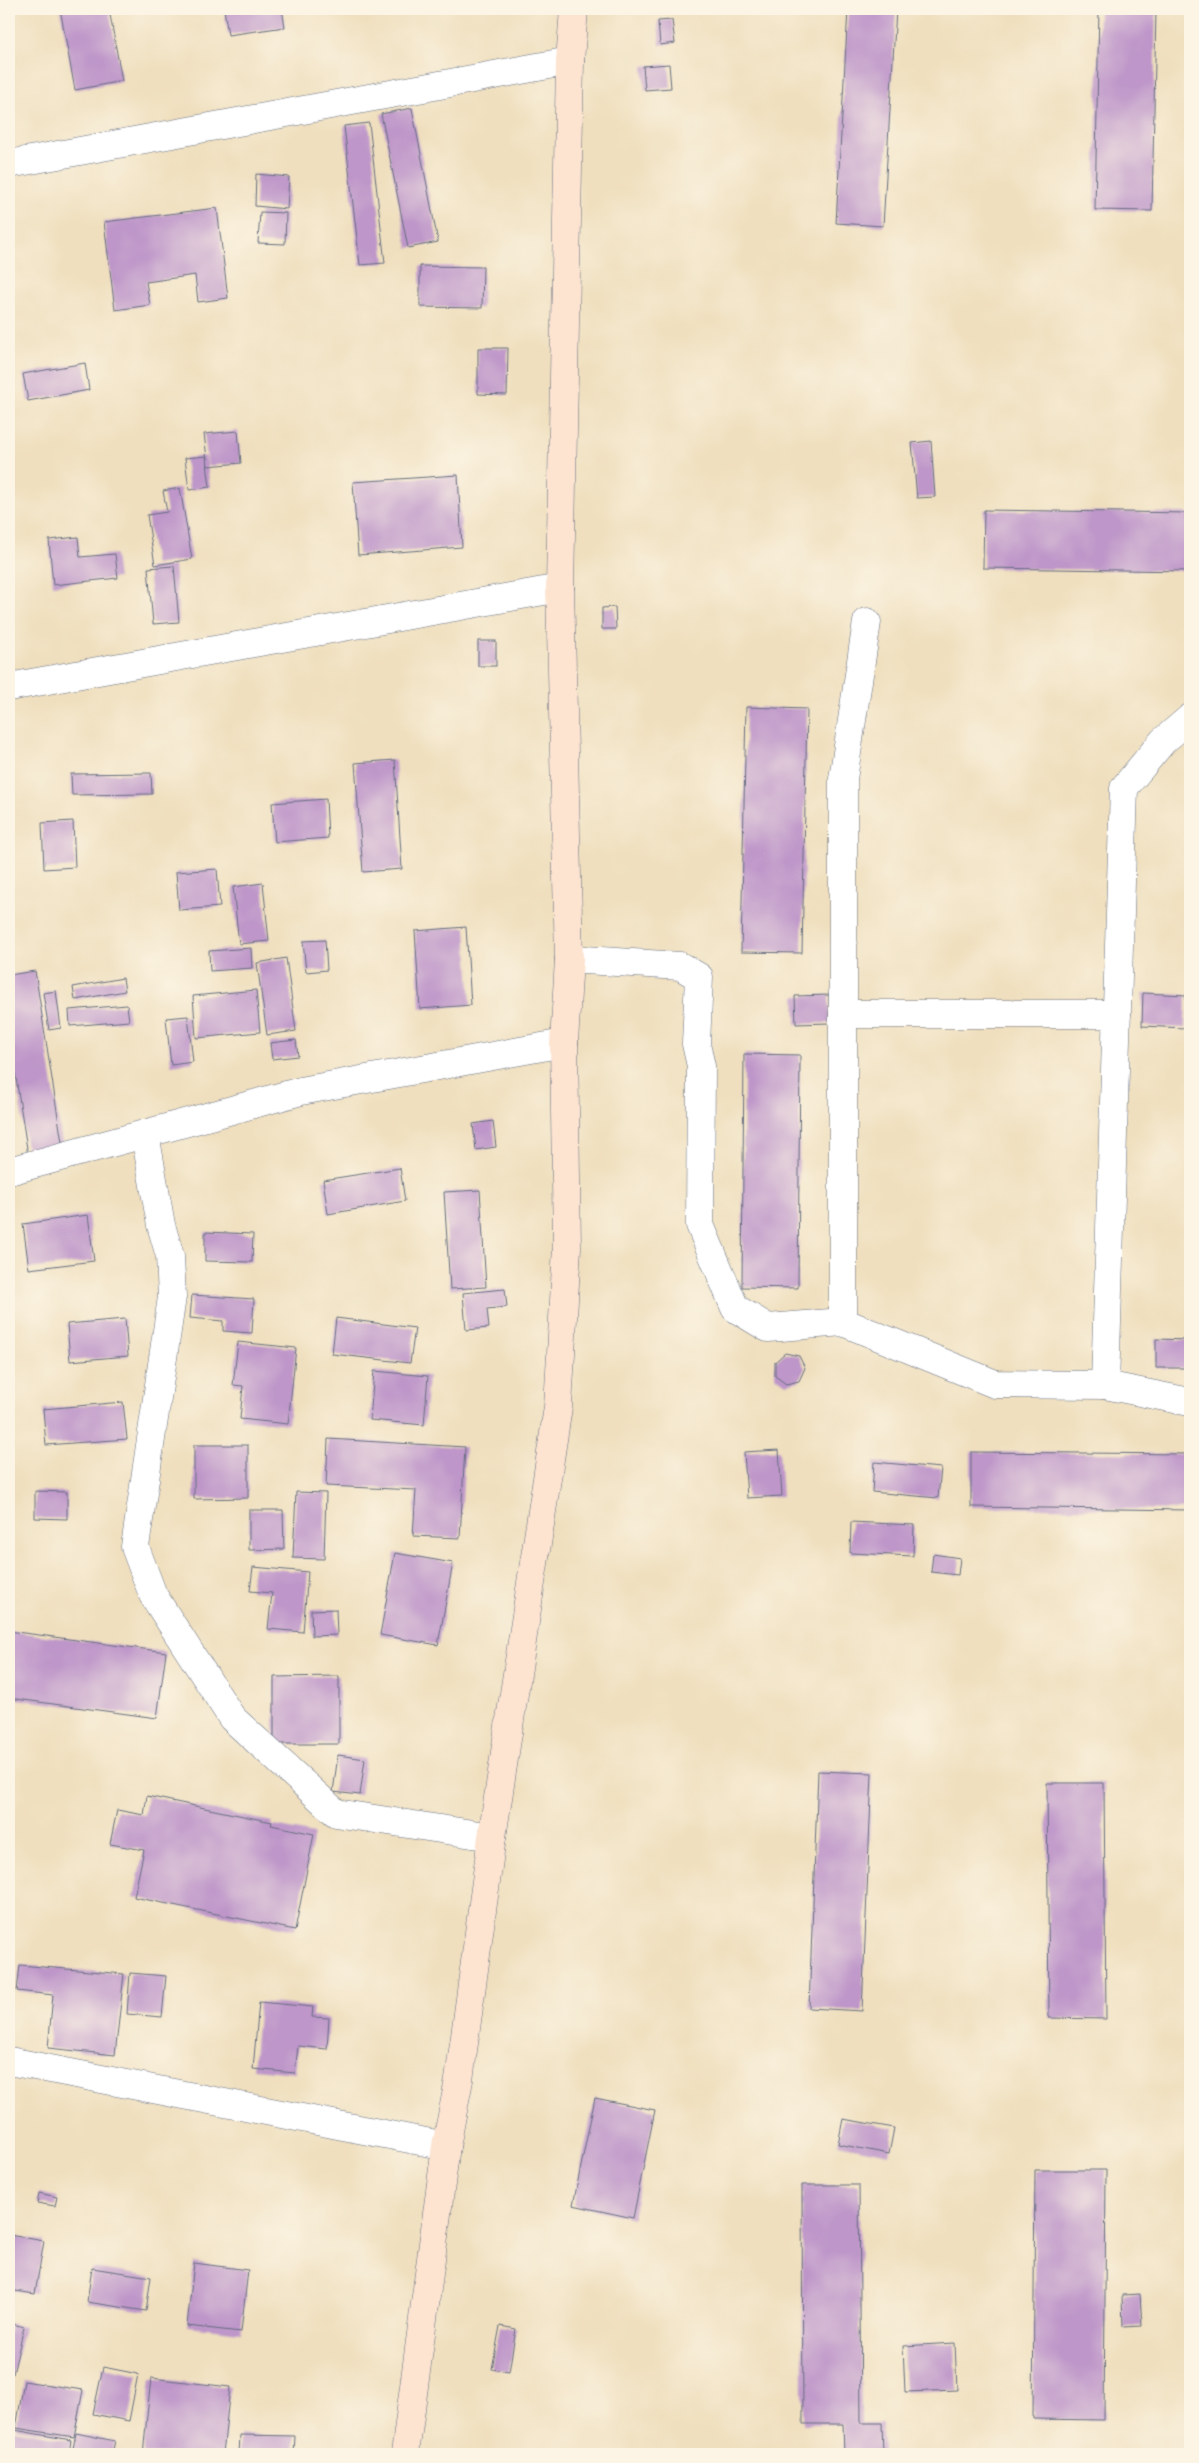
<svg xmlns="http://www.w3.org/2000/svg" width="1199" height="2463" font-family="'Playpen Sans',sans-serif">
<rect width="100%" height="100%" fill="#fcf5e5"/>
<filter id="ink" filterUnits="userSpaceOnUse"><feTurbulence type="fractalNoise" baseFrequency=".02" numOctaves="2"/><feDisplacementMap in="SourceGraphic" scale="10" xChannelSelector="R" yChannelSelector="G"/><feConvolveMatrix kernelMatrix="1 2 1 2 8 2 1 2 1" color-interpolation-filters="sRGB"/></filter>
<filter id="wash" filterUnits="userSpaceOnUse"><feTurbulence type="fractalNoise" baseFrequency=".0096" numOctaves="4" result="noise"/><feDisplacementMap in="SourceGraphic" scale="20" xChannelSelector="R" yChannelSelector="G"/><feGaussianBlur stdDeviation="1.12" result="paint"/><feColorMatrix in="noise" values="0 0 0 0 0 0 0 0 0 0 0 0 0 0 0 0 0 1.4 0 .05"/><feComposite in="paint" operator="in"/></filter>
<g filter="url(#wash)">
<rect width="100%" height="100%" fill="#efdfbe"/>
<g id="blocks">
<g fill="#be96c9">
<polygon points="60,9 109,9 122,81 75,90"/>
<polygon points="224,9 282,9 285,27 228,35"/>
<polygon points="848,9 896,9 883,226 836,223"/>
<polygon points="1099,9 1156,9 1152,211 1095,210"/>
<polygon points="672,20 675,43 660,45 658,21"/>
<polygon points="669,64 671,88 645,90 643,66"/>
<polygon points="412,108 438,242 408,248 381,114"/>
<polygon points="369,123 385,263 360,265 344,126"/>
<polygon points="256,174 289,177 287,209 255,206"/>
<polygon points="217,208 228,298 198,302 195,275 146,282 150,305 115,310 104,222"/>
<polygon points="260,212 286,213 285,244 258,243"/>
<polygon points="420,266 483,267 482,308 420,307"/>
<polygon points="478,348 508,348 507,395 478,394"/>
<polygon points="85,363 89,390 28,401 23,374"/>
<polygon points="238,431 241,463 208,466 204,434"/>
<polygon points="931,441 935,497 917,498 912,443"/>
<polygon points="206,456 210,487 189,490 185,458"/>
<polygon points="458,475 462,547 358,555 353,482"/>
<polygon points="180,488 192,559 155,565 147,515 167,512 163,491"/>
<polygon points="984,510 1190,513 1190,571 983,568"/>
<polygon points="78,537 80,557 115,554 118,578 53,585 49,540"/>
<polygon points="174,566 179,622 153,624 148,568"/>
<polygon points="615,607 616,629 602,629 602,608"/>
<rect x="478" y="641" width="18" height="25"/>
<polygon points="746,707 807,709 802,953 741,952"/>
<polygon points="395,760 402,869 363,872 355,763"/>
<polygon points="151,773 152,794 72,795 71,774"/>
<polygon points="326,799 328,838 275,842 272,803"/>
<polygon points="73,821 75,867 44,869 42,823"/>
<polygon points="217,869 220,907 179,910 176,872"/>
<polygon points="263,883 269,941 239,944 233,887"/>
<polygon points="466,927 471,1005 420,1009 415,931"/>
<polygon points="325,940 327,970 306,972 303,941"/>
<polygon points="251,948 252,968 210,971 209,951"/>
<polygon points="286,958 296,1031 267,1035 257,963"/>
<polygon points="35,971 63,1149 28,1155 9,1033 9,975"/>
<polygon points="123,978 125,991 75,1000 73,987"/>
<polygon points="256,990 260,1032 196,1038 193,996"/>
<polygon points="56,991 61,1028 49,1030 43,993"/>
<polygon points="1143,993 1186,995 1185,1028 1142,1026"/>
<polygon points="829,995 830,1023 796,1024 795,996"/>
<polygon points="127,1005 129,1021 70,1026 69,1010"/>
<polygon points="188,1016 193,1062 171,1065 166,1018"/>
<polygon points="296,1040 298,1056 272,1059 270,1043"/>
<polygon points="744,1054 800,1055 798,1288 742,1287"/>
<polygon points="493,1121 496,1147 476,1150 473,1124"/>
<polygon points="400,1168 405,1201 328,1214 323,1180"/>
<polygon points="480,1190 486,1287 450,1289 444,1192"/>
<polygon points="88,1215 94,1261 29,1269 23,1224"/>
<polygon points="205,1232 253,1234 252,1262 205,1261"/>
<polygon points="505,1289 507,1307 487,1309 489,1328 466,1330 463,1293"/>
<polygon points="192,1295 254,1299 252,1333 223,1331 223,1321 190,1318"/>
<polygon points="336,1318 415,1328 410,1363 332,1354"/>
<polygon points="125,1319 128,1356 70,1361 67,1324"/>
<polygon points="1156,1339 1190,1340 1190,1368 1156,1368"/>
<polygon points="238,1342 296,1348 288,1424 240,1419 243,1386 233,1385"/>
<polygon points="785,1353 799,1356 805,1368 799,1381 786,1384 775,1376 775,1362"/>
<polygon points="374,1371 428,1376 424,1425 370,1420"/>
<polygon points="123,1402 127,1439 46,1445 43,1409"/>
<polygon points="328,1439 465,1447 460,1538 413,1536 416,1490 326,1486"/>
<polygon points="194,1445 248,1445 248,1498 194,1499"/>
<polygon points="779,1450 782,1496 747,1498 744,1452"/>
<polygon points="971,1452 1190,1454 1190,1510 971,1507"/>
<polygon points="874,1462 941,1468 938,1498 872,1492"/>
<polygon points="35,1491 67,1492 67,1519 35,1518"/>
<polygon points="296,1492 326,1493 324,1559 293,1558"/>
<polygon points="249,1510 283,1510 284,1549 249,1550"/>
<polygon points="851,1522 914,1525 913,1556 850,1553"/>
<polygon points="395,1553 453,1563 438,1645 380,1635"/>
<polygon points="933,1554 960,1558 958,1575 931,1572"/>
<polygon points="253,1567 308,1572 303,1632 268,1629 272,1593 250,1591"/>
<polygon points="336,1609 337,1635 312,1636 311,1610"/>
<polygon points="9,1631 166,1652 157,1718 9,1698"/>
<polygon points="339,1676 339,1744 274,1744 274,1677"/>
<polygon points="338,1755 365,1759 360,1795 333,1792"/>
<polygon points="818,1771 872,1773 862,2011 809,2008"/>
<polygon points="1047,1783 1104,1783 1106,2019 1049,2018"/>
<polygon points="147,1796 272,1822 271,1825 314,1834 295,1930 134,1897 144,1850 110,1844 117,1810 144,1815"/>
<polygon points="20,1965 124,1974 115,2055 48,2048 53,1995 17,1991"/>
<polygon points="130,1973 166,1976 162,2017 127,2014"/>
<polygon points="259,2002 313,2007 312,2017 329,2018 327,2049 298,2046 295,2073 253,2069"/>
<polygon points="595,2098 655,2110 633,2218 573,2205"/>
<polygon points="843,2119 894,2128 889,2154 838,2144"/>
<polygon points="1035,2170 1106,2170 1104,2420 1033,2419"/>
<polygon points="802,2185 859,2185 861,2423 882,2423 883,2454 844,2454 843,2424 803,2424"/>
<polygon points="39,2193 57,2197 55,2206 37,2203"/>
<polygon points="9,2235 44,2241 35,2294 9,2290"/>
<polygon points="194,2263 248,2270 241,2332 187,2326"/>
<polygon points="92,2268 151,2277 146,2311 87,2302"/>
<polygon points="1140,2294 1142,2326 1123,2327 1122,2295"/>
<polygon points="9,2323 24,2327 13,2374 9,2373"/>
<polygon points="500,2326 516,2329 509,2372 492,2369"/>
<polygon points="955,2343 957,2390 905,2392 903,2346"/>
<polygon points="103,2367 138,2374 129,2421 93,2414"/>
<polygon points="151,2378 230,2387 223,2454 143,2454"/>
<polygon points="24,2381 83,2390 74,2437 16,2428"/>
<polygon points="9,2429 71,2440 69,2454 9,2454"/>
<polygon points="76,2433 115,2441 112,2454 72,2454"/>
<polygon points="240,2435 295,2436 294,2454 239,2454"/>
</g>
</g>
</g>
<g filter="url(#ink)">
<use href="#blocks" fill-opacity="0" stroke="#656d80" stroke-width="1"/>
<g fill="none" stroke-linecap="round" stroke-linejoin="round">
<defs>
<g id="street">
<polyline points="9,164 570,61"/>
<polyline points="9,687 560,588"/>
<polyline points="569,959 680,966 699,977 696,1044 701,1066 700,1225 735,1308 768,1328 843,1322 995,1384 1105,1385 1190,1402"/>
<polyline points="843,1014 1117,1014"/>
<polyline points="145,1134 161,1225 170,1256 172,1297 135,1547 153,1595 232,1718 336,1813 492,1837"/>
<polyline points="9,1171 301,1091 564,1043"/>
<polyline points="843,1322 843,779 867,622"/>
<polyline points="1105,1385 1124,788 1163,741 1190,718"/>
<polyline points="9,2061 446,2146"/>
</g>
<polyline id="secondary" points="405,2454 446,2146 459,2080 492,1837 558,1407 567,1247 564,1043 569,959 560,588 570,61 574,9"/>
</defs>
<use href="#street" stroke="#656d80" stroke-width="29"/>
<use href="#secondary" stroke="#656d80" stroke-width="29"/>
<use href="#street" stroke="#fff" stroke-width="28"/>
<use href="#secondary" stroke="#fde4d1" stroke-width="28"/>
</g>
</g>
<rect width="1199" height="2463" fill="none" stroke="#fcf5e5" stroke-width="30"/>
</svg>
